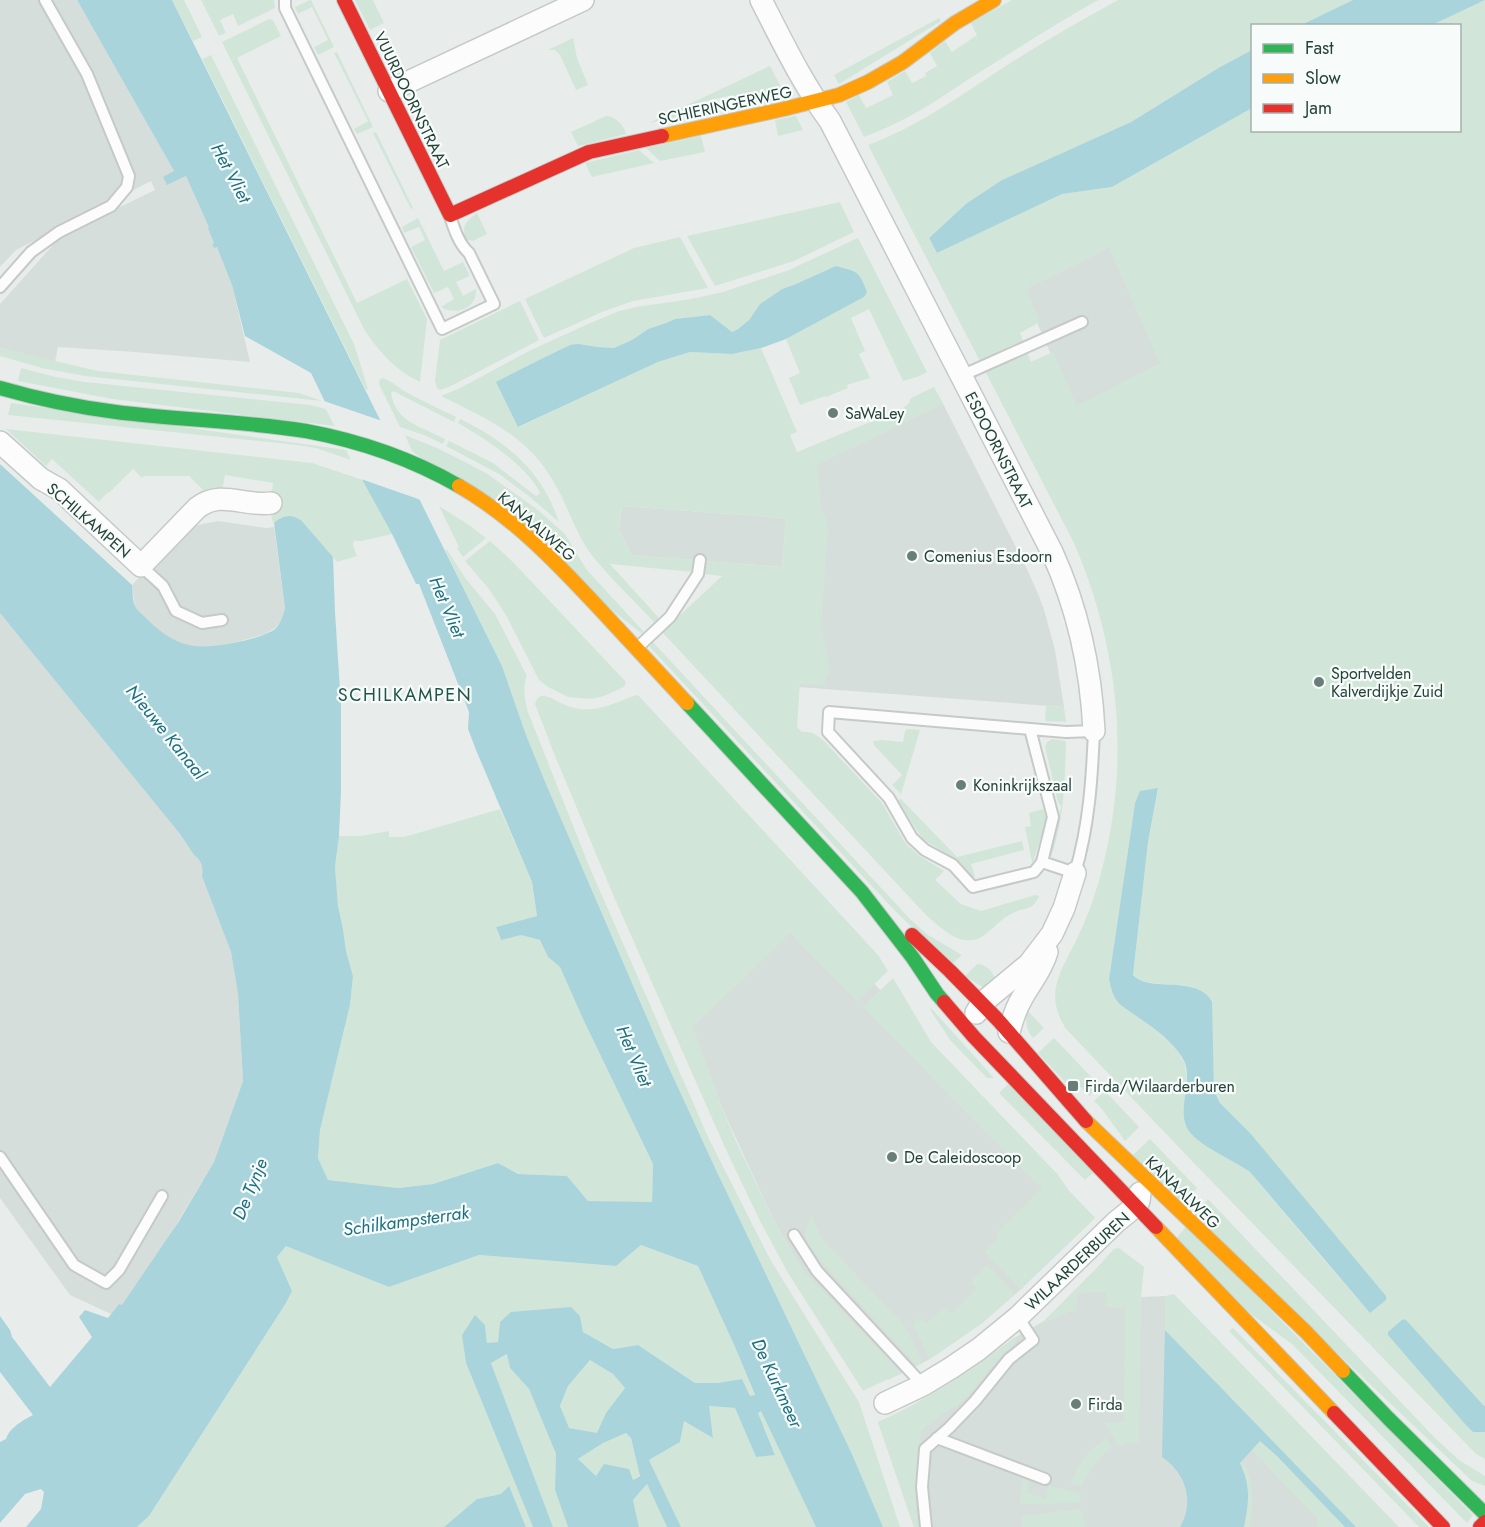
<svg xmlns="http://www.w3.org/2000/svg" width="1485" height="1527" font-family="Jost,sans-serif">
<rect width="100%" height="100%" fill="#e8edeb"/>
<g fill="#d6dedb">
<polygon points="0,0 77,0 174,171 168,184 186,176 210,227 209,228 214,243 212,244 214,247 217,246 232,285 250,362 134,352 58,347 55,362 0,348 0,304 62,235 155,190 151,181 16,250 0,267"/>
<polygon points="1115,231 1175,365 1075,409 1016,275"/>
<polygon points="938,394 1027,569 1039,596 1045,613 1055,650 1064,707 798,687 808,450"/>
<polygon points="622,506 783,518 786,521 782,567 631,555 619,529"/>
<polygon points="218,521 266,528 274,527 285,608 282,620 275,628 265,634 227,645 212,647 189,646 174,640 160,632 135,608 132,585 188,527"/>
<polygon points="0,613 180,834 194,855 198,857 204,871 203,876 231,952 238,994 243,1081 214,1162 163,1246 122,1306 119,1304 111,1314 70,1295 0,1198"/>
<polygon points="811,911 880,990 1058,1175 1069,1191 1095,1218 1021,1289 981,1324 930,1359 888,1380 801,1268 774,1221 721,1106 692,1027"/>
<polygon points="1092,1273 1142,1278 1141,1297 1165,1296 1165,1330 1356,1527 914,1527 878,1422 901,1412 957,1380 1014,1338 1044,1321"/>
</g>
<g fill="#d1e6d8" fill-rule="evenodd">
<polygon points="172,0 184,0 202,37 193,41"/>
<polygon points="201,0 274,0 275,8 238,26 233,14 220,20 226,33 219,36"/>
<polygon points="310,0 311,0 334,47 318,55 314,47 328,40 312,7 298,14 295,7"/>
<polygon points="355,0 373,0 384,23 370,30"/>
<path d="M1012,0H1098C1055,24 1014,51 972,77C938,100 903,123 864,137L846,102L859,95L866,108L893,95L887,82L905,71L912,83L926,76L925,73L937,66L930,53L945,41L952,52L977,35L971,23Z"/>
<path d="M1118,0H1353L1301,25L1252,26V50L1220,67L1131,122L1002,180L967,203L929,238L937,253L1062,194L1112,187L1252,108V130H1460V26L1432,25L1485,0V1406H1483L1403,1319L1388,1332L1473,1432H1485V1459L1476,1454L1189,1158L1067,1030C1058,1018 1053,1002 1056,987C1059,971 1069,955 1076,941C1086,920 1094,899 1100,877C1131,764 1120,650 1074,543L868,145C914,128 954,100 995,73C1035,47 1076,23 1118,0ZM1109,248L1160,363L1077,406L1053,352L1031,362L1020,333L1040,322L1026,289ZM1158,789L1148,842L1133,975L1143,982L1192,987L1212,1027L1214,1091L1220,1103L1250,1133L1370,1313L1312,1246L1250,1172L1237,1162L1184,1110L1187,1085L1185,1064L1176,1048L1148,1024L1118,1002L1109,979L1135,803Z"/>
<polygon points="939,18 941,21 839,84 834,75"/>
<path d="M270,19L273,20L281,36L237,58L357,303L407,279L427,319L420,382C396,371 378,351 364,329L222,42L267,20Z"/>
<polygon points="573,38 577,58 588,85 576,90 560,55 555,50 548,50"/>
<polygon points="337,52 373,127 357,134 354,129 368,121 334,53"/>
<polygon points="211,55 354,344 368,389 366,390 202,59"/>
<polygon points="770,66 786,97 737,110 733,95 690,105 691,114 649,123"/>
<path d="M606,116C615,116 624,125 626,134L578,146L571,132Z"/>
<polygon points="796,116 803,130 778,136 775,120"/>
<polygon points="376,132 413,208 411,209 373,133"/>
<polygon points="701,136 705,152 660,161 646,148"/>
<polygon points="639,150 654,163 592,177 585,163"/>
<polygon points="840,202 854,232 794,261 715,286 687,236"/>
<path d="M477,213L487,234L473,241L468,240L465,237C462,223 467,221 477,213Z"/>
<path d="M418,218L444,271L463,262L470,276L456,282L463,296L476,289C477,309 456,316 441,307L454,299L448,287L434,293L411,247L425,240L419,227L404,233L402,227Z"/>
<polygon points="680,237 708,288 633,301 602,312 544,338 525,299 634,248"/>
<path d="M858,238L927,372L917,377L903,381L869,309L851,318L865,351L859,354L870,378L847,385L848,388L826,397L825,396L800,405L789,378L800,373L786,339L864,297L796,284L782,289L760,304L749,320L738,329L731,332L710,315L675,319L666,323L648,329L632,340L614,348L570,345L543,358L497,382L519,427L658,362L690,352L732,354L761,348L797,432L790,435L797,452L902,409L908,404L911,398L934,387L943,404L817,465L821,508L828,524L821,628L830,669L824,685L800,684L797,727L802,732C812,731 817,735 825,742L882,803L906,844L920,856L944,871L935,880L961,904L981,911L1035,895L1039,896C1033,911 1025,907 1013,913C1003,917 995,927 987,933C965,952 943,930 926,915L662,632L722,576L704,574L706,561L782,567L786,521L783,518L622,506L619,529L631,555L694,560L693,572L610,564L659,618L654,622C633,599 603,572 586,547C573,526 566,502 553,481C528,436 485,418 441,396L460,388L531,350L588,324L619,311L636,307L691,299L723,292L789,270Z"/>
<polygon points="520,301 539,340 449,387 440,390 437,388 435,381 440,340"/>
<polygon points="0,348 98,371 299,393 322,401 85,376 42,368 0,356"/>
<polygon points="21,368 56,377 85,382 310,405 326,409 335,426 112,399 18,381"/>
<path d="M383,378C391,381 397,386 404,391C421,400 439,409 456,417L454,422L393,391L391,393C396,423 421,426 445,439L443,444L424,435L400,427L379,384L380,379Z"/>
<polygon points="11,403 346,450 351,460 316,448 297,445 8,415"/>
<path d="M460,419C496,436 529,460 548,496C552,504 556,513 559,522L530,497L499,474L446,446L449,441L493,463L536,496L540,494C537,485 530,478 524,471C504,451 482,437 458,423Z"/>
<path d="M6,429L312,463L363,480L392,534L361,541H354L353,545L357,556L337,562L301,520C289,512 282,518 273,523L271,515L274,514L276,499L271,498L273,483L225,475L222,491L207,494L189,476H144L142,478L133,469L110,492L106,494L99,502L52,459L46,466Z"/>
<polygon points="405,435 437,448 471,465 489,475 538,510 565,534 586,569 644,632 641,633 412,451"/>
<polygon points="439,506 469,525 486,538 463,557 457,548 459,547"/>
<polygon points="490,541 513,562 626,682 624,687 604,696 591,699 568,697 548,687 539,680 507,617 489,589 465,561"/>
<path d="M445,550H447L466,579L495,614L527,676C522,688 525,700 528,712L589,866L709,1139L771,1261L859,1402L900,1527H883L852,1454L716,1170L664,1057L546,784L526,735L502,666Z"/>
<polygon points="652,641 910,919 928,935 962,955 953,963 916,931 895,911 650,647"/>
<path d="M638,695L878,955L888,971L857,1001L790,933L693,1027L721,1106L735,1139L774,1221L801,1268L901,1373L863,1391L788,1273L761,1223L727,1152L614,897L553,751L535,704C537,699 538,695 545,696C551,697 563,705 571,707C592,714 613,704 633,696Z"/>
<polygon points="1046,706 1064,707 1066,722 1045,721"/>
<polygon points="907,729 920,730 901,794 892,785 902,775 874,745 873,741 882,740 903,742 905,731"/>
<path d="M1052,739L1066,741C1065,779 1064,821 1051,857L1050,855L1057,830L1061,806L1058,802L1045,747L1047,742Z"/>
<polygon points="900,798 957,857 1022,841 1024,850 971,864 975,876 973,878 957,861 923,839 909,819 899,801"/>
<polygon points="500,809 532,882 537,916 496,927 500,939 521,935 540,940 548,957 560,967 583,1019 653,1164 652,1203 588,1201 567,1176 518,1174 498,1163 433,1184 398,1188 328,1180 318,1158 320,1130 350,1005 353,976 346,951 343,929 338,906 335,867 339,836 360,836 389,831 389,837 404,837"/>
<polygon points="1043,809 1047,819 1033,862 1032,862 1025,827 1031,826 1029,813"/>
<path d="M977,964C985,964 993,971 995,979L984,988L965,976Z"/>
<polygon points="893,978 931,1042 1058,1175 1069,1191 1095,1218 1021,1289 985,1252 998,1239 995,1235 1042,1189 863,1007"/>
<polygon points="930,1007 994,1078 987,1078 951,1041 931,1011"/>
<path d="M1028,1011L1044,1028L1033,1038C1026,1031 1026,1023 1026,1013Z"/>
<polygon points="1054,1038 1100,1086 1089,1096 1075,1081 1069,1086 1038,1053"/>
<polygon points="1010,1082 1095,1171 1085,1180 999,1093"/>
<polygon points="1105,1091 1139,1127 1125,1141 1102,1109 1094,1101"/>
<polygon points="1150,1139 1197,1188 1182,1205 1131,1157"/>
<polygon points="1208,1199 1435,1438 1459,1460 1485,1476 1485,1486 1472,1481 1193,1216"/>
<polygon points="811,1215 822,1239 904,1325 923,1363 917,1366 820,1260 810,1247 805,1235"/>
<polygon points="1187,1225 1473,1515 1467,1523 1292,1344 1241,1307 1176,1239"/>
<polygon points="286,1245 389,1287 479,1255 616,1266 641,1245 698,1266 735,1347 755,1396 750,1396 742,1379 717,1383 695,1383 638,1345 613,1349 583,1332 580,1316 500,1322 498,1342 487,1343 485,1325 466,1363 533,1527 526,1527 509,1487 501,1494 477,1499 444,1527 137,1527 149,1516 286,1303 292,1291 277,1257"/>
<polygon points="1119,1248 1144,1267 1141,1297 1139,1442 1128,1443 1118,1446 1106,1423 1124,1422 1125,1308 1106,1307 1106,1292 1077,1293 1076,1311 1068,1312 1038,1325 1044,1321 1092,1273 1114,1249"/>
<polygon points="987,1265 1015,1294 981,1324 930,1359 913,1324 920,1318 926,1323 944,1308 952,1314 977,1289 971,1282"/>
<polygon points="1174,1294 1399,1527 1356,1527 1165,1330 1165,1296"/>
<polygon points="1233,1328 1429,1527 1419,1527 1229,1331"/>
<path d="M1014,1338L1016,1342L999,1358L973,1390L960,1403L941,1415L921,1431L915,1477L916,1506L919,1527H914L878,1422C927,1400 971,1371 1014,1338Z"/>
<polygon points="508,1354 510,1368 529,1389 556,1454 555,1490 568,1527 553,1527 491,1363"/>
<polygon points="590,1360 613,1374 625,1388 606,1413 598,1434 568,1428 560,1406 568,1386"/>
<polygon points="708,1406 735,1408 756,1457 775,1454 758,1413 761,1410 816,1527 681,1527 649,1460 680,1442 684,1421 713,1437"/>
<polygon points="626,1433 631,1438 640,1475 633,1480 596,1476 578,1459 603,1443"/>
<path d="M1107,1438L1112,1448C1097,1458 1089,1470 1082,1486L1071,1484C1079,1462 1087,1451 1107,1438Z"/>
<polygon points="1260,1441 1277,1456 1345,1527 1335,1527 1333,1525 1332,1527 1317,1527 1318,1519 1252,1450"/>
<path d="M1241,1461C1256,1478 1253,1506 1249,1527H1244C1248,1502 1251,1486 1239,1463Z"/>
<polygon points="1023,1477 1029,1479 1027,1493 1046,1499 1049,1486 1081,1493 1080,1503 1020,1504"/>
<polygon points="647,1484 667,1527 639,1527 633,1500"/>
<polygon points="1080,1509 1086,1527 1023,1527 1021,1516"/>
</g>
<g fill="#a9d4db" fill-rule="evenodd">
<path d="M77,0H172L502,666L526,735L546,784L664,1057L716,1170L852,1454L883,1527H816L761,1411L758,1413L775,1455L756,1457L735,1408L709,1406L713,1438L684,1421L680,1442L649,1460L681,1527H667L647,1484L633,1500L639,1527H568L555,1490L556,1454L529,1389L510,1368L507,1354L491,1363L553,1527H533L466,1363L462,1335L475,1315L485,1325L487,1343L498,1342L500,1322L511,1312L571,1307L580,1316L583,1332L613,1349L638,1345L695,1383H717L742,1379L750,1396L755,1395L735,1347L698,1266L641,1245L616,1266L479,1255L389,1287L286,1246L277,1257L292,1291L286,1303L149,1516L137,1527H26L41,1509L44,1492L41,1489L25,1494L0,1523V1442L6,1439C9,1428 23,1420 33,1415L0,1372V1316L10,1330L12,1337L50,1387L92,1337L79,1317L85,1310L108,1318L119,1304L122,1305L179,1221L214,1162L243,1081L238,994L231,952L202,876C204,870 201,859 194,855L180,834L0,613V464L132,585C133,592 132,602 136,608C138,611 143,615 146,618C158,630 171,641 189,645C207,650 260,640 275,629C281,623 283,616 285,608L274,523C282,516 290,513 301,520L333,557L335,612L341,705V791L339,836L335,867L338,906L343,929L346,951L353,976L350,1005L320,1130L318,1158L328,1180L398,1188L433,1184L498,1163L518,1174L567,1176L588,1201L652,1202L653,1164L583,1019L560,967L548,957L540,940L521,935L501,940L496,927L537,916L532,882L476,750L468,729L469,712L419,584H416L392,534L364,483L311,373L245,336L232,285L217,247L214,248L212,244L214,243L208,228L209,227L186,176L167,185L163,177L174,171ZM590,1360L613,1374L625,1388L606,1413L597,1433L569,1428L560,1406L568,1386ZM626,1433L631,1438L640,1476L633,1480L629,1469L604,1464L596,1476L578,1459L603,1443Z"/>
<polygon points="1353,0 1485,0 1432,25 1301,25"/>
<polygon points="1252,50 1252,108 1112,187 1062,194 937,253 929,238 967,203 1002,180 1131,122 1220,67"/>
<path d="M836,266C857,272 859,270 867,292L864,297L786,339L761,348L732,354L690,352L658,362L518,427L496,382L543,358L570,345L578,344L598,347L614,348L632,340L648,329L666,323L675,319L710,315L732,332L738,329L749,320L760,304L782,289L796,284Z"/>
<path d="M1158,788L1148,842L1133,975C1136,978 1141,981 1145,982C1164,987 1202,980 1212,1002L1214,1091L1220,1103L1250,1133L1386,1296V1300L1370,1313L1250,1172C1234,1160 1199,1146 1189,1131C1176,1114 1192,1083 1185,1063C1178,1045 1151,1026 1135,1015C1130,1011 1122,1007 1117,1001C1112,994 1111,987 1109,979L1135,803L1140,791Z"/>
<polygon points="1403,1319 1406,1320 1483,1405 1485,1406 1485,1432 1473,1432 1465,1424 1388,1335 1388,1332"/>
<path d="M1165,1330L1356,1527H1345L1277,1456L1260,1441L1240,1463C1251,1487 1249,1501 1244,1527H1180C1195,1502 1186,1473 1162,1457Z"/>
<polygon points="509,1486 526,1527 444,1527 477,1499 501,1494"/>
</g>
<polygon fill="#e8edeb" points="324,401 385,422 424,501 361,479 323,403"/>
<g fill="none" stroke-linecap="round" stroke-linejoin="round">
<defs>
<g id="lane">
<path d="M285,0V8L442,329L494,304L469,253C459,244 454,229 450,216"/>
<polyline points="0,287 31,252 59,232 111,206 127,187 129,176 87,74 45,0"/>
<polyline points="961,376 1082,322"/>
<polyline points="141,566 163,586 176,611 202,623 222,620"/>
<polyline points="637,648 670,617 698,574 700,560"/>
<polyline points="1030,729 829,712 828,732 889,798 912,838 925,850 953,865 973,887 1034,872 1042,862"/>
<path d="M1030,729L1066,732L1094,731C1092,779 1089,826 1075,873L1042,862L1053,817Z"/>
<polyline points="0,1157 74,1265 106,1283 119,1270 162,1196"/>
<polyline points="794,1235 817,1271 923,1385"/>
<polyline points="937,1438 1045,1479"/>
<polyline points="926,1527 922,1487 925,1449 949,1428 975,1401 1009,1359 1033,1340 1018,1317"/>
</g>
<g id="street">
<path d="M761,0C782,41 802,83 830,121L1052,552C1078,609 1091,668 1094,731"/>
<polyline points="389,91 583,0"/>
<path d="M0,442L41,479L59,489L141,566L197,508C221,489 244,507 271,503"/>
<polyline points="976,1013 982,1003 1029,964 1052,934 1064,908 1075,873"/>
<path d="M1009,1032C1012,1021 1015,1010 1021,1000C1030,983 1042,970 1047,952"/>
<polyline points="885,1403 923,1385 951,1368 979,1349 1018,1317 1116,1222 1136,1206 1139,1201 1140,1193"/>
</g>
<g id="fast">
<path d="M0,388C38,399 76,407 116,412C179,420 243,421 306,431C360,441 412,459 459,486"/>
<polyline points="687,703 862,892 913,958 937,994 944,1002"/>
<polyline points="1343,1371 1388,1418 1485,1514"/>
</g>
<g id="slow">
<polyline points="662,136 784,109 839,95 868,82 903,62 955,23 994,0"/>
<path d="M459,486C513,517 555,561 597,606C627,638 657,671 687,703"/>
<polyline points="1086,1121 1306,1332 1343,1371"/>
<polyline points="1156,1227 1334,1413"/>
</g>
<g id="jam">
<polyline points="344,0 450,215 589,152 662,136"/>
<polyline points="912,935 950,971 998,1020 1086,1121"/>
<polyline points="944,1002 974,1037 1156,1227"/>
<polyline points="1334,1413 1443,1527"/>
<polyline points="1480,1527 1485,1522"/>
</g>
</defs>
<use href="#lane" stroke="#c5cac8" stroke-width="14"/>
<use href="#street" stroke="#c5cac8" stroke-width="24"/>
<use href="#fast" stroke="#c3cbc8" stroke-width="16"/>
<use href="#slow" stroke="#c3cbc8" stroke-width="16"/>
<use href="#jam" stroke="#c3cbc8" stroke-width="16"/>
<use href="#lane" stroke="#fcfcfc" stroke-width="10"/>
<use href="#street" stroke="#fcfcfc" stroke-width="21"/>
<use href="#fast" stroke="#30b455" stroke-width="14"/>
<use href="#slow" stroke="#ff9f0a" stroke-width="14"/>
<use href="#jam" stroke="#e5322d" stroke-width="14"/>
</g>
<g fill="#697e78" stroke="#f7fbf9" stroke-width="2">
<circle cx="833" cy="413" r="6"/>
<circle cx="912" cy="556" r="6"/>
<circle cx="1319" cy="682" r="6"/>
<circle cx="961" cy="785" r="6"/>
<rect x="1067" y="1080" width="12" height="12" rx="3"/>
<circle cx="892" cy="1157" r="6"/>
<circle cx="1076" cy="1404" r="6"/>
</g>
<g text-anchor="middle" stroke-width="4.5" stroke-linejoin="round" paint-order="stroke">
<g font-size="16" fill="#24423a" stroke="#f7fbf9">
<text transform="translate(412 100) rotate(64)" y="6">VUURDOORNSTRAAT</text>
<text transform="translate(725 105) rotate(-12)" y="6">SCHIERINGERWEG</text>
<text transform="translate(999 450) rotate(63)" y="6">ESDOORNSTRAAT</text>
<text transform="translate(89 520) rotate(41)" y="6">SCHILKAMPEN</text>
<text transform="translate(537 526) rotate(41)" y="6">KANAALWEG</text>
<text transform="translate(1183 1192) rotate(44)" y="6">KANAALWEG</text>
<text transform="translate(1077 1261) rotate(-43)" y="6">WILAARDERBUREN</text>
</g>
<g font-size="16" fill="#24423a" stroke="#f7fbf9" text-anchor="start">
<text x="845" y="419">SaWaLey</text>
<text x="924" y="562">Comenius Esdoorn</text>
<text x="1331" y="679">Sportvelden<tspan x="1331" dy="18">Kalverdijkje Zuid</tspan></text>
<text x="973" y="791">Koninkrijkszaal</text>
<text x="1085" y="1092">Firda/Wilaarderburen</text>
<text x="904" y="1163">De Caleidoscoop</text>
<text x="1088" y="1410">Firda</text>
</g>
<g font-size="18" font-style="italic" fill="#1c6f80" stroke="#f7fbf9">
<text transform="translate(231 173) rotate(62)" y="6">Het Vliet</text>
<text transform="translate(447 607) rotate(67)" y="6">Het Vliet</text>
<text transform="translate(166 732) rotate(51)" y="6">Nieuwe Kanaal</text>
<text transform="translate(634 1056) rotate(67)" y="6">Het Vliet</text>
<text transform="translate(250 1189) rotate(-68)" y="6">De Tynje</text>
<text transform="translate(406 1221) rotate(-8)" y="6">Schilkampsterrak</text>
<text transform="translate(777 1383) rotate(65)" y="6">De Kurkmeer</text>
</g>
<g font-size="18" letter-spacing="1.5" fill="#1f5548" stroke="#f7fbf9">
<text x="405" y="701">SCHILKAMPEN</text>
</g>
</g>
<rect x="1251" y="24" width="210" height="108" fill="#f7fbf9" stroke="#a3b1ad" stroke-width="1.5"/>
<rect x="1263" y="44" width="30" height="9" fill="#30b455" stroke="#a3b1ad" stroke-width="1.5"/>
<text x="1305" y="54" font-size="18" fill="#24423a">Fast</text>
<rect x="1263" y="74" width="30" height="9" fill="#ff9f0a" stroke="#a3b1ad" stroke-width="1.5"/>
<text x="1305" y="84" font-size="18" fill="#24423a">Slow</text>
<rect x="1263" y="104" width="30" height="9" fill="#e5322d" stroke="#a3b1ad" stroke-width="1.5"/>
<text x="1305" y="114" font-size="18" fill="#24423a">Jam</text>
</svg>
